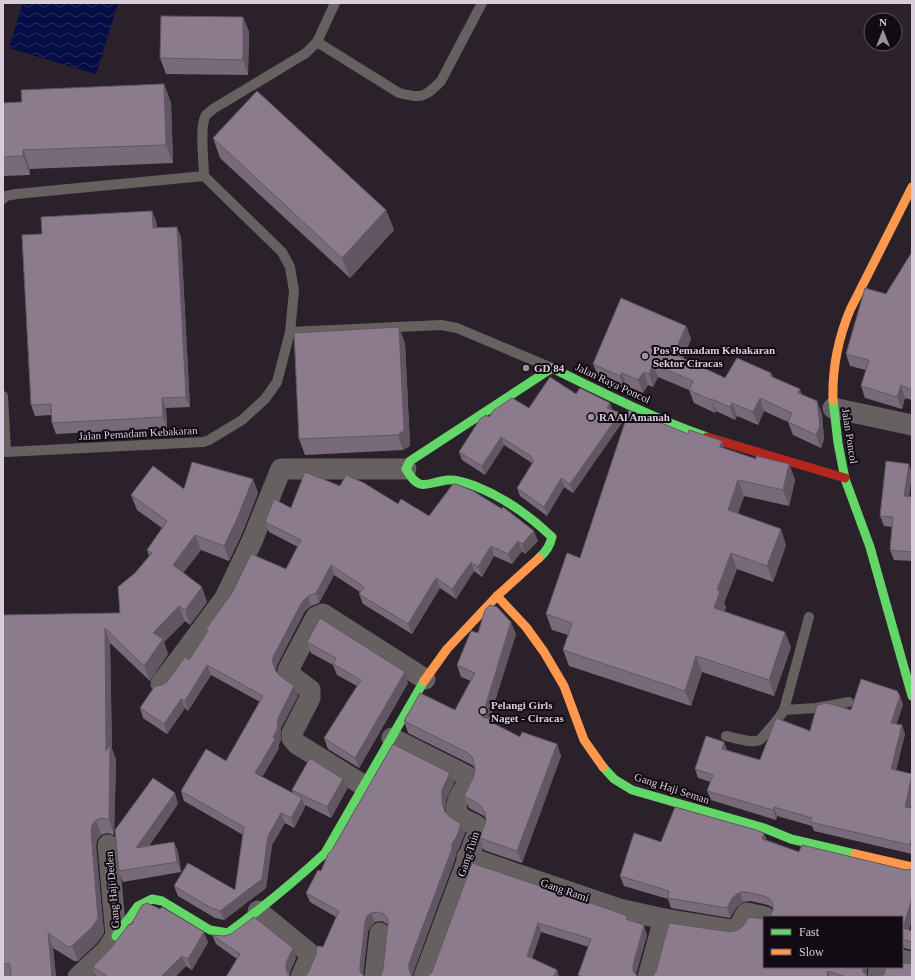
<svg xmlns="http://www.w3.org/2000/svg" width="915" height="980" font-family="Georgia,serif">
<defs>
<pattern id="water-waves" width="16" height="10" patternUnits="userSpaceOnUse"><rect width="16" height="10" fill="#040d46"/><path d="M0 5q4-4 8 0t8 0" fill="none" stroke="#282f60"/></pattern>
</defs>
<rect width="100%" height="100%" fill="#2b212b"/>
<polygon fill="url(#water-waves)" points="23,3 118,3 96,74 9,48"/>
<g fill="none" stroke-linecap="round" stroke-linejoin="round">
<g stroke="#666160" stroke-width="10">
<path d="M317,42L399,93C421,99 426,97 441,81L482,3"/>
<path d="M3,199L6,196L16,194L204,176C204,163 199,125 206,115C208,113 211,111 213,109L306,53L317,42L335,3"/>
<polyline points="290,332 441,325 457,328 552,368"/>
<polyline points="3,396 6,452 203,442 209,440 242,420 265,399 277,382 290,332 294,291 290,267 282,252 204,176"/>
<polyline points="784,710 816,708 849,702"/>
<path d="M726,736C736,738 751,744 760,740L778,719L784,710L809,617"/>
</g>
<g stroke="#666160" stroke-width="21">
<polyline points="833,408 912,425"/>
<polyline points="161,684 225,598 252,541 281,469 406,469"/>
<path d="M392,738L467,776L468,782C460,796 446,813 469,822C473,824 477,824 479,829L424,977"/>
<polyline points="363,785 297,744 292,738 292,733 310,698 310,690 290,675 288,670 316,617 323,614 425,679"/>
<polyline points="467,857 619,909 664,919 648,977"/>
<polyline points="258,911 308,952 309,959 301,977"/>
<path d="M664,919L732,930C742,929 741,919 747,913L765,917"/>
<polyline points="902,960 912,962"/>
<polyline points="78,977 107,950 116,936 108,845"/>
<polyline points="375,977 380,933"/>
<polyline points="878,977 879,967"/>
</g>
<g stroke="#63d668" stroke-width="9">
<polyline points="833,400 838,443 845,479 870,547 912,696"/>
<path d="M539,558C546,552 550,546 552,537C530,516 503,497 475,486C467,483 457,479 448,480C427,482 420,494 406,469L410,461L552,368C603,393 653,418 707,437"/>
<polyline points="603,767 614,779 632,790 764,828 791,839 855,854"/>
<path d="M116,936L138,906L152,899L162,901L210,930L228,933C262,908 294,882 325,853L424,681"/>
</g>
<g stroke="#ff974d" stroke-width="9">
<path d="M833,400C832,368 838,339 850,310L912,187"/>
<polyline points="497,596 526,627 544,652 564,686 584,740 603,767"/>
<polyline points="424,681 447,649 497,596 539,558"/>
<polyline points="855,854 912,867"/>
</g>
<polyline stroke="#b3261e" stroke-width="9" points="707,437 845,478"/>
</g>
<g fill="#786a78">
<polygon points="243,17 249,32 248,75 166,74 160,58"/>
<polygon points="164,84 171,103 173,163 30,169 30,175 3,176 3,103 22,102"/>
<polygon points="213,138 386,210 394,230 350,278 220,158"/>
<polygon points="156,221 157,228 181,237 190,407 166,408 167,428 56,434 52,423 51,415 35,416 31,405 42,234"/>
<polygon points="912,252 912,400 905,398 902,409 865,398 861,386 866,370 850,366 846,354 886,294"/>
<polygon points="686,326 691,339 683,358 725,378 771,373 773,377 802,395 822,414 824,439 821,448 793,435 788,422 764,411 758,425 737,416 735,420 716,411 715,413 694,403 689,390 658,377 653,387 648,385 643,393 626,386 624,389 598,376 593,364"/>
<polygon points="405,343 410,446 403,450 305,455 299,439"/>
<polygon points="576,394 612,410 623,421 573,493 564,487 547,516 520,496 517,488 532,463 504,445 485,475 462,460 459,452 489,417 529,408"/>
<polygon points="688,434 724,448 756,459 789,464 795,480 789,506 744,496 738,513 786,545 773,582 737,569 724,603 726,607 724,611 791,647 774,696 702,672 691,706 569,666 563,650 568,635 552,630 546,614 580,558"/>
<polygon points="253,479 258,493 241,536 229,561 201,550 183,573 207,602 190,625 185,621 164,642 168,654 150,681 110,643 112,749 116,760 114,835 107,833 101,835 97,840 96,846 104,933 98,942 78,961 74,961 53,948 56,977 3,977 3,615 120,613 135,573 149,556 147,550 162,528 137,510 131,495 184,489"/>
<polygon points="340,486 398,504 429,516 538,541 525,554 522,551 512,564 494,556 482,577 474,571 456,599 440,588 412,634 363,604 359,594 360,592 334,575 319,603 311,606 305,611 277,665 276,670 276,671 279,675 294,686 298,696 281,728 281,740 278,746 279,748 262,777 293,793 292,790 343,779 347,789 331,818 305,805 305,807 294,828 285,823 272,845 266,888 224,920 215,918 178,896 174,886 235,890 243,835 184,801 181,791 226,761 260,702 211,675 188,711 185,708 167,734 143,718 140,708 162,685 167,682 189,660 207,632 206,629 286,569 298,547 269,532 265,522 291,508"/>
<polygon points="909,496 912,497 912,561 894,560 890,550 892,527 884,526 880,516"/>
<polygon points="478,633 516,634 489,720 490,722 520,737 557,744 561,756 522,863 484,850 480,838 486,821 486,819 484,816 469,808 464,796 474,776 475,768 472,765 408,733 404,721 455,710 471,681 461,677 457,665"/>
<polygon points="307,642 408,683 359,768 328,749 324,738 357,686 337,675 333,665 311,653"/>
<polygon points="900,696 903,705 896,724 905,734 896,770 912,774 912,798 910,808 912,808 912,854 814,831 812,826 777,816 776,820 711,800 707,791 711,782 698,778 695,769 724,742 727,750 760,760 810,731 851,710"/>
<polygon points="450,773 454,783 446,800 445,811 450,817 461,824 465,833 459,848 456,853 455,859 413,973 412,976 381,975 383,969 388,925 387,924 382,921 375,922 371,926 368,931 363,975 308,973 323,947 336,917 310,902 306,893 321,871"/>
<polygon points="178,804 149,846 174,842 178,852 181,872 123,882 119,871"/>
<polygon points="767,840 799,852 906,870 912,869 912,920 909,930 912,931 912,950 904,948 902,948 902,917 770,916 773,910 773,908 768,905 750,901 743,902 736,908 730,918 671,908 668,899 624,886 620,876 661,842"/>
<polygon points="472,863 627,916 628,919 647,935 636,974 636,976 638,977 579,977 578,975 589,947 541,932 532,958 557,970 559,977 427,977 432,972"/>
<polygon points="131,925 208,942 192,970 186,966 175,977 96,977 93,967 111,948"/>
<polygon points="738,930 867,967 867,977 868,977 651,977 731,932"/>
<polygon points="212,935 296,958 290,972 290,976 237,959 216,944"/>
</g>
<g fill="#625662">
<polygon points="243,17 249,32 248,75 243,60"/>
<polygon points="164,84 171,103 173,163 166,145"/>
<polygon points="23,150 30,169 30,175 23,156"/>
<polygon points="386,210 394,230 350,278 342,258"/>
<polygon points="152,211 156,221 157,238 153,228"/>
<polygon points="177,227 181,237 190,407 186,397"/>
<polygon points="686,326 691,339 679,367 674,354"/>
<polygon points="399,327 405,343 410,446 403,450 398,435"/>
<polygon points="653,364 658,377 653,387 649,374"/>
<polygon points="644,372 648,385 643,393 638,380"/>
<polygon points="622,373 626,386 624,389 620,376"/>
<polygon points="901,385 905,398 902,409 897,397"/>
<polygon points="800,389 805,402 798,393"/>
<polygon points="162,398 166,408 167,428 163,417"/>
<polygon points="760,398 764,411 758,425 753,412"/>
<polygon points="711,399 716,411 715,413 711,400"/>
<polygon points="817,401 822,414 824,439 821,448 816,435"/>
<polygon points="610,403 613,411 607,408"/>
<polygon points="732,403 737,416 735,420 730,407"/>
<polygon points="620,413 623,421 573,493 570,484"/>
<polygon points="501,437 504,445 485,475 482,466"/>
<polygon points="722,441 727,457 720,447"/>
<polygon points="789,464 795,480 789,506 783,490"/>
<polygon points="909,464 912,473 912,475 908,506 904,496"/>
<polygon points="561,478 564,487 547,516 544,507"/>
<polygon points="253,479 258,493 241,536 229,561 224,546"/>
<polygon points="738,480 744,496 734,526 728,510"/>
<polygon points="781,529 786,545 773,582 767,566"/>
<polygon points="534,531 538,541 525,554 522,544"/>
<polygon points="195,535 201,550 178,580 173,565"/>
<polygon points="518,541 522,551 512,564 508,554"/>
<polygon points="491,546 494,556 482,577 478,567"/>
<polygon points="731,553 737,569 724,603 726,607 720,624 714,608 717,590"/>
<polygon points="471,562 474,571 456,599 452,589"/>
<polygon points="331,565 334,575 319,603 316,593"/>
<polygon points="436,578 440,588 412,634 408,624"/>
<polygon points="202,587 207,602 190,625 185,610"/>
<polygon points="308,596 311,606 305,611 277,665 276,670 279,680 272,660 274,655 302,602"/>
<polygon points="179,606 185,621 164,642 168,654 150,681 144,666 153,633"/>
<polygon points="511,622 516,634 489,720 494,731 482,717"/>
<polygon points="105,628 110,643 112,749 116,760 114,835 109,820 106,751"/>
<polygon points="785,632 791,647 774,696 769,680"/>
<polygon points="696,656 702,672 691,706 685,691"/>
<polygon points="207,665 211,675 188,711 185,701"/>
<polygon points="405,672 408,683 359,768 355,758"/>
<polygon points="294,686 298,696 281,728 281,740 278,746 279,748 259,783 255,773 273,737 278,718"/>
<polygon points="900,696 903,705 894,732 891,723"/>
<polygon points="181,699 185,708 167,734 164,724"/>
<polygon points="902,725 905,734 894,778 891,769"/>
<polygon points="724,742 727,751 722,749"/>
<polygon points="557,744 561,756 522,863 517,851"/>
<polygon points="450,773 454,783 446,800 445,813 442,803 442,790"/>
<polygon points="912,774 912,798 908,816 905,807"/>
<polygon points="343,779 347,789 331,818 327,807"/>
<polygon points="175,793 178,804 139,859 136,848"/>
<polygon points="302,798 305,807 294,828 291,818"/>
<polygon points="774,807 777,816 776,820 773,810"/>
<polygon points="281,813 285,823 272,845 266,888 224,920 220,911 262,879 268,836"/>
<polygon points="96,820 101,835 97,840 96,846 104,933 98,942 78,961 72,946 91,831 92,825"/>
<polygon points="461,824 465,833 459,848 456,853 455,859 413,973 412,977 409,969 409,963 452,843"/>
<polygon points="764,833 768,843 762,839"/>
<polygon points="912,836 912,851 910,845"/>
<polygon points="174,842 178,852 181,872 177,862"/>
<polygon points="740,892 743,902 736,908 730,918 727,908 732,898"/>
<polygon points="912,898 912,920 906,938 903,928"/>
<polygon points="371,913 375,922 371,926 368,931 363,976 360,972 360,966 365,922 367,916"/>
<polygon points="538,923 541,932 530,965 527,956"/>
<polygon points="644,925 647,935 636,974 636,977 633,971 633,965"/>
<polygon points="204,932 208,942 192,970 188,959"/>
<polygon points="48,933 53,948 56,977 52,977"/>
<polygon points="293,948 296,958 290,972 289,977 286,969 286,963"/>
<polygon points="182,956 186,966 175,977 161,977"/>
<polygon points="863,967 867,967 867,977 863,972"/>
<polygon points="557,970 559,977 553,977"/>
<polygon points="828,971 830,977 827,977"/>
</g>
<g fill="#8c7b8c" stroke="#625662">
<polygon points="161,16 243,17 243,60 160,58"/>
<polygon points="164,84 166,145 23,150 23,156 3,157 3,103 22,102 21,90"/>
<polygon points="257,91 386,210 342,258 213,138"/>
<polygon points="152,211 153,228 177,227 186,397 162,398 163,417 52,423 51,404 31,405 22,235 42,234 41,217"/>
<polygon points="912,252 912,390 901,385 897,397 861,386 869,360 846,354 865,288 886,294"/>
<polygon points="621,298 686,326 674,354 725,378 737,358 771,373 770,376 800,389 798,393 817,401 820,426 816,435 788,422 792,413 760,398 753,412 732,403 730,407 711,399 711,400 689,390 693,381 653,364 649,374 644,372 638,380 622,373 620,376 593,364"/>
<polygon points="399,327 404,430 398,435 299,439 294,333"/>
<polygon points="550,377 576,394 580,388 610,403 607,408 620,413 570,484 561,478 544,507 517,488 534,461 531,459 532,457 501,437 482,466 459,452 480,419 486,415 489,417 494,410 512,398 529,408"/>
<polygon points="629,410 688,434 689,430 722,441 720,447 756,459 756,456 789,464 783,490 738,480 728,510 781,529 767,566 731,553 717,590 720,591 714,608 785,632 769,680 696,656 685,691 563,650 572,623 546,614 567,553 580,558"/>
<polygon points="886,461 909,464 904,496 912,497 912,552 890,550 893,517 880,516"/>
<polygon points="192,462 253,479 236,521 224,546 195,535 173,565 202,587 185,610 179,606 153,633 163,639 144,666 105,628 106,751 110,745 109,820 102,818 96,820 92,825 91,831 98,918 92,927 72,946 68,947 48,933 52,977 11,977 10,964 3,964 3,615 120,613 118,587 135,573 152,553 147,550 167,521 131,495 153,466 184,489"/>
<polygon points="305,472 340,486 346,475 364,483 398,504 401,499 429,516 453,484 456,484 473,491 502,509 503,507 534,531 522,544 518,541 508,554 491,546 478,567 471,562 452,589 436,578 408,624 359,594 364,587 331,565 316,593 308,596 302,602 274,655 272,660 275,670 279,675 294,686 278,718 277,730 273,737 275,739 255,773 302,798 291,818 281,813 268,836 262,879 220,911 211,908 174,886 188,863 235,890 244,827 181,791 206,749 226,761 263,696 207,665 185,701 181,699 164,724 140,708 155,686 162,685 167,682 185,657 189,660 208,631 206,629 232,593 251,554 286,569 301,540 265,522 274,499 291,508"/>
<polygon points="490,605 497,607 511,622 482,717 489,719 489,721 520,737 522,732 557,744 517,851 480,838 486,821 485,812 479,804 464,796 474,776 475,768 472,757 468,753 404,721 420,693 455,710 475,673 457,665 471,631 478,633 485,610"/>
<polygon points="320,618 405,672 355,758 324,738 361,680 333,664 336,658 307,642"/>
<polygon points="861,679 897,691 900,696 891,723 902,725 891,769 912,774 905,807 912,808 912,836 910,845 810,822 812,818 774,807 773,810 707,791 713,775 695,769 706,736 724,742 722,749 760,760 776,718 810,731 817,705 827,703 851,710"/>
<polygon points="393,744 450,773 442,790 442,803 445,812 450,817 461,824 456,838 452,843 452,849 409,963 409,969 411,975 414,977 378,977 381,975 383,969 388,924 388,919 384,914 378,912 371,913 367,916 365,922 360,966 360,972 365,977 304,977 308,973 316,954 317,946 323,947 339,911 306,893 318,870 321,871 328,854 332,850"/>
<polygon points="310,758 343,779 327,807 292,790"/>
<polygon points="153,778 175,793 136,848 174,842 177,862 119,871 115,830"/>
<polygon points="675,807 756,830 764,833 762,839 799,852 802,845 906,870 912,869 912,898 903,928 912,931 912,942 902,939 902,917 768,917 770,916 773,910 773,904 770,899 764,896 746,892 740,892 732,898 727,908 668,898 669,891 620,876 634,833 661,842"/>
<polygon points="472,863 614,911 627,916 626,919 644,925 633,965 633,971 636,975 638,977 584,977 578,975 591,939 538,923 527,956 557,970 553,977 427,977 432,972"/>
<polygon points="147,903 160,909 162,907 204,932 188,959 182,956 161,977 108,977 93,967 111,948 129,924 131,925 142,905"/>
<polygon points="254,917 293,948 286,963 286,969 288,975 291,977 226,977 240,954 212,935 224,936 231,934"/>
<polygon points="749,917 764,919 764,967 863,967 863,972 868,977 846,977 828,971 827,977 651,977 653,976 656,971 669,923 731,932 738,930 743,926"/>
<polygon points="902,963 912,964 912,977 881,977 884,974 886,967 902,967"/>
</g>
<g fill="#9c919c" stroke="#120b13" stroke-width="1.5">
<circle cx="645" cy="356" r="4"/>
<circle cx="526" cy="368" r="4"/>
<circle cx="591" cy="417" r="4"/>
<circle cx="483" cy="711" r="4"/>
</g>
<g text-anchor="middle" stroke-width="4" stroke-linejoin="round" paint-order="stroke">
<g font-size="11" font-weight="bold" fill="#d9cdd9" stroke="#120b13" text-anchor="start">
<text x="653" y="354">Pos Pemadam Kebakaran<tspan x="653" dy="13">Sektor Ciracas</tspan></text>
<text x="534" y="372">GD 84</text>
<text x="599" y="421">RA Al Amanah</text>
<text x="491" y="709">Pelangi Girls<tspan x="491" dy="13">Naget - Ciracas</tspan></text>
</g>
<g font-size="11" fill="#d9cdd9" stroke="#120b13">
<text transform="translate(613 383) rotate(25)" y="4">Jalan Raya Poncol</text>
<text transform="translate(138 433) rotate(-3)" y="4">Jalan Pemadam Kebakaran</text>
<text transform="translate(850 436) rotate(81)" y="4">Jalan Poncol</text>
<text transform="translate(672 788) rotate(18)" y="4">Gang Haji Seman</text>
<text transform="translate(468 854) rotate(-71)" y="4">Gang Tuin</text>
<text transform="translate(112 890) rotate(-95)" y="4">Gang Haji Deden</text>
<text transform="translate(565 890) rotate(19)" y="4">Gang Rami</text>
</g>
</g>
<rect width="915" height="980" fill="none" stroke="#d9cdd9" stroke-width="8"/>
<rect x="763" y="916" width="140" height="52" fill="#120b13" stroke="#625962"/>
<rect x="771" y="929" width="20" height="6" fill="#63d668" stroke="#625962"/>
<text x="799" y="936" font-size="12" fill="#d9cdd9">Fast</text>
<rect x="771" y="949" width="20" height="6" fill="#ff974d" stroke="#625962"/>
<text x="799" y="956" font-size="12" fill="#d9cdd9">Slow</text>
<g transform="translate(883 32)"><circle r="19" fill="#120b13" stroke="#625962"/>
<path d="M0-3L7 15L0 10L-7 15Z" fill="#9c919c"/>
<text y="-6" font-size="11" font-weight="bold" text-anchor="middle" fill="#d9cdd9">N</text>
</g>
</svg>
